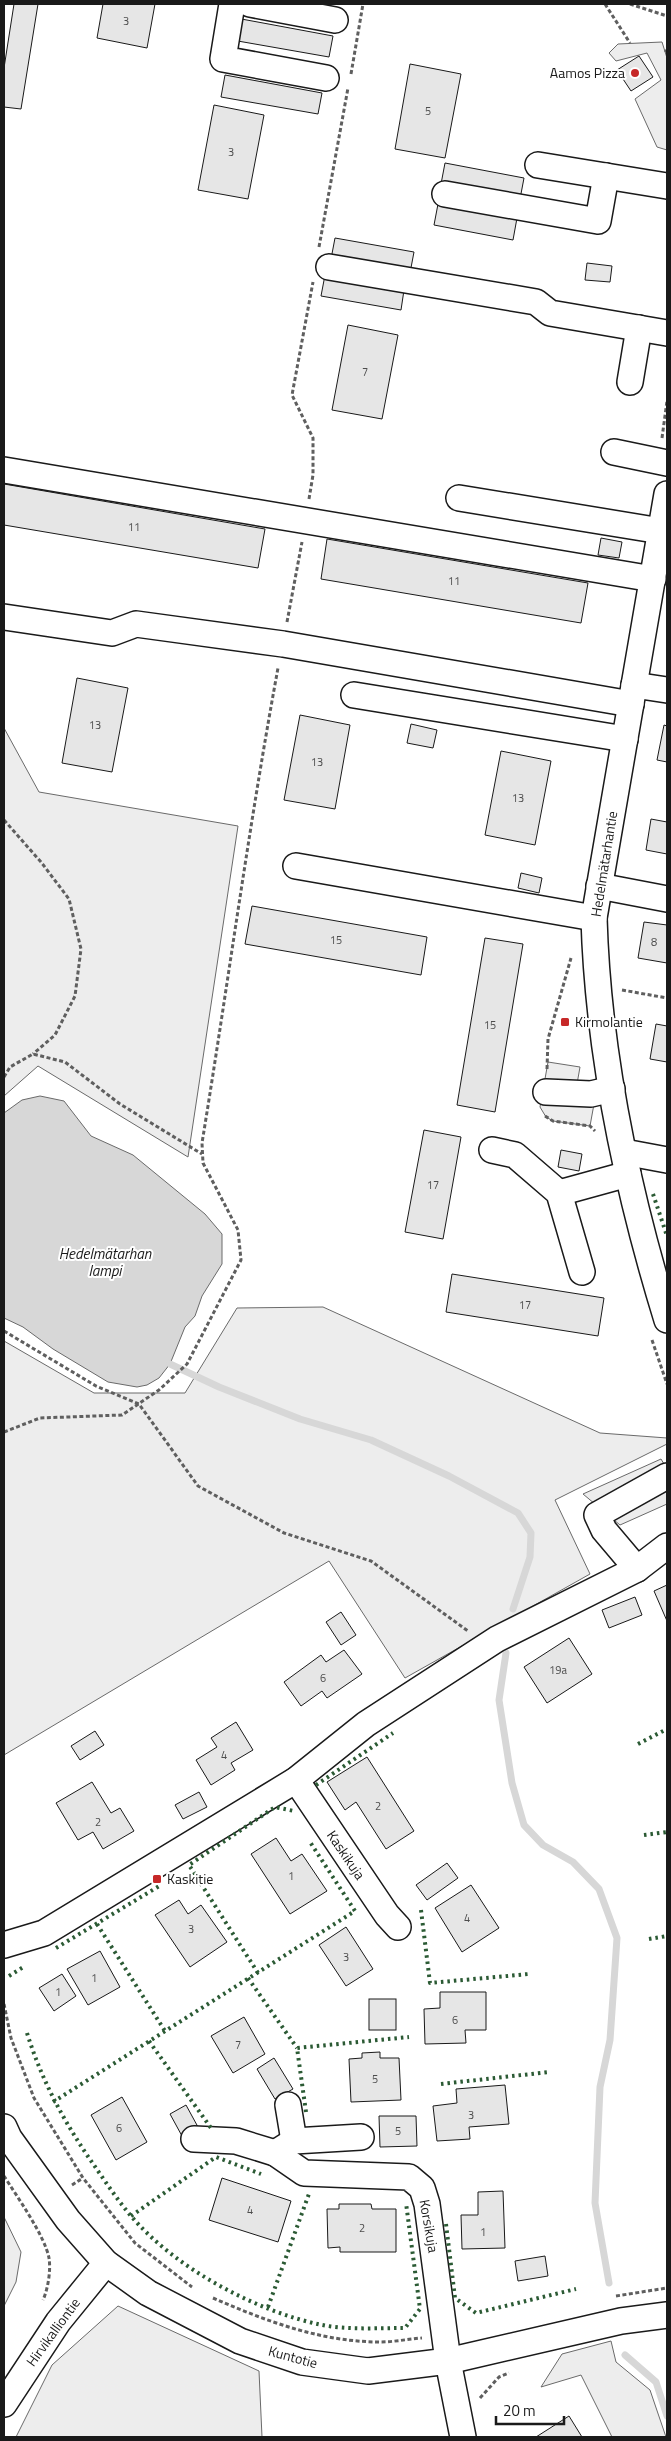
<svg xmlns="http://www.w3.org/2000/svg" width="671" height="2441" font-family="'Titillium Web',sans-serif">
<rect width="100%" height="100%" fill="#fff"/>
<g fill="#ededed" stroke="#6a6a6a">
<polygon points="662,42 667,58 667,150 657,147 635,99 661,80 647,53 616,61 609,53 618,44"/>
<polygon points="4,728 39,792 238,826 188,1157 38,1066 4,1096"/>
<polygon points="548,1062 580,1067 577,1084 594,1104 590,1126 553,1121 546,1117 540,1107"/>
<polygon points="323,1307 600,1433 667,1438 667,1444 555,1500 590,1574 405,1678 329,1561 4,1755 4,1341 94,1393 185,1393 237,1308"/>
<polygon points="661,1459 667,1469 667,1504 620,1525 583,1494"/>
<polygon points="4,2217 21,2252 16,2282 4,2306"/>
<polygon points="118,2306 259,2371 262,2437 16,2437 52,2365"/>
<polygon points="611,2341 616,2362 650,2390 666,2437 612,2437 581,2375 541,2387 562,2354"/>
</g>
<polygon fill="#d7d7d7" stroke="#6a6a6a" points="40,1096 64,1101 91,1136 133,1155 205,1214 222,1234 222,1264 202,1296 195,1316 185,1327 170,1364 159,1378 147,1385 137,1387 108,1382 53,1349 23,1327 4,1318 4,1113 22,1100"/>
<g fill="none" stroke-linecap="round" stroke-linejoin="round">
<g stroke="#d7d7d7" stroke-width="7">
<polyline points="170,1364 219,1387 300,1419 371,1440 449,1476 518,1513 531,1533 530,1557 513,1609"/>
<polyline points="506,1653 499,1700 512,1783 524,1825 543,1845 573,1862 599,1889 617,1938 610,2040 600,2087 595,2203 609,2283"/>
<polyline points="625,2355 656,2382 667,2416"/>
</g>
</g>
<g fill="#e6e6e6" stroke="#1a1a1a">
<polygon points="14,4 38,4 21,109 4,107 4,68"/>
<polygon points="103,4 155,4 147,48 97,38"/>
<polygon points="236,18 333,36 329,57 232,40"/>
<polygon points="639,56 653,77 631,91 617,70"/>
<polygon points="410,64 461,74 445,158 395,149"/>
<polygon points="225,75 322,93 318,114 221,97"/>
<polygon points="214,105 264,115 248,199 198,190"/>
<polygon points="445,163 524,178 520,199 441,184"/>
<polygon points="438,204 517,218 513,240 434,225"/>
<polygon points="335,238 414,252 410,273 331,259"/>
<polygon points="587,263 612,266 610,282 585,280"/>
<polygon points="325,275 404,290 401,310 321,296"/>
<polygon points="348,325 398,335 382,419 332,410"/>
<polygon points="4,484 265,529 258,568 4,525"/>
<polygon points="601,538 622,542 619,558 598,555"/>
<polygon points="327,539 588,583 581,623 321,579"/>
<polygon points="77,678 128,688 112,772 62,763"/>
<polygon points="300,715 350,725 335,809 284,800"/>
<polygon points="411,724 437,730 433,748 407,743"/>
<polygon points="664,725 667,726 667,762 657,760"/>
<polygon points="501,751 551,761 535,845 485,835"/>
<polygon points="651,819 667,822 667,854 646,850"/>
<polygon points="521,873 542,878 539,893 518,888"/>
<polygon points="252,906 427,937 421,975 245,944"/>
<polygon points="644,922 667,925 667,963 638,958"/>
<polygon points="485,938 523,944 495,1112 457,1105"/>
<polygon points="656,1024 667,1026 667,1062 650,1059"/>
<polygon points="424,1130 461,1137 443,1239 405,1232"/>
<polygon points="561,1150 582,1154 579,1171 558,1167"/>
<polygon points="452,1274 604,1298 598,1336 446,1312"/>
<polygon points="667,1585 667,1621 654,1591"/>
<polygon points="635,1597 642,1615 609,1628 602,1610"/>
<polygon points="341,1612 356,1635 341,1645 326,1622"/>
<polygon points="569,1638 592,1674 547,1703 524,1667"/>
<polygon points="344,1650 362,1674 327,1698 322,1691 301,1706 284,1682 321,1655 326,1662"/>
<polygon points="236,1722 253,1750 231,1763 235,1770 211,1785 196,1760 217,1747 211,1738"/>
<polygon points="95,1731 104,1745 80,1760 71,1746"/>
<polygon points="367,1757 414,1831 386,1849 356,1802 345,1810 327,1782"/>
<polygon points="92,1782 111,1813 120,1808 134,1831 103,1849 93,1832 78,1840 56,1803"/>
<polygon points="199,1792 207,1807 183,1819 175,1805"/>
<polygon points="276,1838 291,1861 302,1854 327,1891 290,1914 251,1854"/>
<polygon points="447,1863 458,1878 427,1900 416,1885"/>
<polygon points="471,1885 499,1928 462,1952 435,1908"/>
<polygon points="179,1900 188,1914 201,1905 227,1942 190,1967 155,1915"/>
<polygon points="346,1927 373,1969 346,1986 319,1945"/>
<polygon points="100,1951 120,1987 88,2005 67,1969"/>
<polygon points="62,1974 76,1996 54,2011 39,1988"/>
<polygon points="440,1992 486,1992 486,2030 465,2030 466,2043 425,2044 424,2009 440,2008"/>
<rect x="369" y="1999" width="27" height="31"/>
<polygon points="244,2017 265,2054 233,2073 211,2036"/>
<polygon points="380,2052 380,2058 399,2058 401,2100 351,2102 349,2059 362,2058 362,2053"/>
<polygon points="274,2058 293,2089 275,2099 257,2069"/>
<polygon points="505,2085 509,2124 469,2127 470,2139 437,2141 433,2106 457,2103 456,2089"/>
<polygon points="122,2097 147,2142 116,2160 91,2115"/>
<polygon points="186,2105 198,2127 182,2136 170,2114"/>
<polygon points="379,2116 416,2116 417,2146 380,2147"/>
<polygon points="222,2178 291,2201 278,2242 209,2220"/>
<polygon points="503,2191 505,2248 462,2249 461,2215 478,2215 478,2192"/>
<polygon points="339,2204 371,2204 372,2209 396,2209 396,2252 340,2252 340,2247 328,2248 327,2209 339,2209"/>
<polygon points="545,2256 548,2276 518,2281 515,2261"/>
<polygon points="569,2416 582,2437 536,2437"/>
</g>
<g fill="none" stroke-linecap="round" stroke-linejoin="round">
<defs>
<g id="minor">
<polyline points="232,4 223,59 326,78"/>
<polyline points="250,4 335,20"/>
<polyline points="538,165 667,186"/>
<polyline points="445,194 598,221 606,176"/>
<polyline points="329,267 536,302 550,313 667,333"/>
<polyline points="630,382 639,328"/>
<polyline points="614,452 667,463"/>
<polyline points="4,470 653,579"/>
<path d="M667,494L594,918C598,1055 627,1190 667,1320"/>
<polyline points="459,498 661,531"/>
<polyline points="4,617 112,633 136,624 283,644 631,704"/>
<polyline points="634,685 667,690"/>
<polyline points="354,695 625,739"/>
<polyline points="296,866 594,918"/>
<polyline points="599,886 667,899"/>
<polyline points="546,1092 591,1094 612,1089"/>
<polyline points="492,1150 515,1155 559,1193 582,1272"/>
<polyline points="624,1152 667,1160"/>
<polyline points="559,1193 628,1174"/>
<polyline points="637,1569 604,1530 597,1515 667,1476"/>
<polyline points="296,1780 387,1915 398,1927"/>
<polyline points="4,1945 44,1933 296,1780 366,1724 497,1639 637,1569 667,1546"/>
<polyline points="288,2105 294,2141"/>
<polyline points="4,2127 9,2138 68,2220 106,2263 148,2293 240,2341 302,2362 368,2371 448,2361 621,2321 667,2315"/>
<polyline points="194,2139 236,2141 275,2153 304,2173 409,2177 422,2188 427,2204 448,2361 463,2437"/>
<polyline points="275,2153 294,2141 361,2137"/>
<polyline points="4,2404 58,2322 106,2263"/>
</g>
</defs>
<use href="#minor" stroke="#1a1a1a" stroke-width="28"/>
<g stroke="#5f5f5f" stroke-width="3" stroke-dasharray="4 2.5" stroke-linecap="butt">
<polyline points="605,4 630,43"/>
<polyline points="630,4 667,16"/>
<polyline points="665,52 667,50"/>
<polyline points="351,74 363,4"/>
<polyline points="319,247 348,88"/>
<polyline points="662,438 667,401"/>
<polyline points="309,499 313,475 313,438 292,395 313,282"/>
<polyline points="287,622 302,542"/>
<polyline points="4,820 41,862 69,899 81,949 75,996 55,1035 33,1054"/>
<polyline points="622,990 667,998"/>
<polyline points="547,1069 548,1039 571,958"/>
<polyline points="4,1077 10,1067 33,1054 65,1062 120,1104 202,1154"/>
<polyline points="545,1116 553,1121 590,1126 595,1131"/>
<polyline points="4,1331 96,1386 139,1404 198,1486 284,1533 371,1561 468,1631"/>
<polyline points="652,1340 667,1384"/>
<path d="M4,1432L40,1418L122,1415L159,1390L187,1364L241,1260L238,1230L203,1163L202,1143C228,984 249,825 278,668"/>
<polyline points="4,2004 11,2038 34,2098 83,2178 135,2243 192,2287"/>
<path d="M4,2176C16,2195 45,2236 49,2258C51,2270 48,2289 43,2300"/>
<polyline points="72,2185 83,2178"/>
<polyline points="616,2296 667,2288"/>
<path d="M213,2298C266,2321 321,2342 380,2342C394,2342 408,2339 422,2338"/>
<polyline points="480,2398 499,2377 509,2373"/>
</g>
<use href="#minor" stroke="#fff" stroke-width="25"/>
<g stroke="#2b5a34" stroke-width="4" stroke-dasharray="2.5 4" stroke-linecap="butt">
<polyline points="653,1194 667,1236"/>
<polyline points="638,1744 667,1729"/>
<polyline points="316,1785 393,1733"/>
<polyline points="644,1835 667,1832"/>
<polyline points="421,1910 430,1983 529,1974"/>
<polyline points="97,1924 165,2031"/>
<polyline points="649,1939 667,1936"/>
<polyline points="56,1948 161,1885"/>
<polyline points="258,1973 189,1865 275,1807 294,1811"/>
<polyline points="9,1976 25,1966"/>
<polyline points="248,1978 297,2048"/>
<path d="M27,2033C41,2078 61,2116 87,2155C101,2175 115,2197 131,2216C175,2268 255,2311 322,2325C348,2330 378,2328 405,2328L420,2309L406,2203"/>
<polyline points="149,2041 211,2128"/>
<polyline points="441,2084 549,2072"/>
<polyline points="53,2102 355,1911 310,1842"/>
<polyline points="306,2112 297,2048 409,2037"/>
<polyline points="131,2216 216,2157 261,2174"/>
<polyline points="446,2224 455,2298 476,2313 576,2289"/>
<polyline points="268,2307 310,2191"/>
</g>
</g>
<g fill="#c62828" stroke="#fff" stroke-width="2">
<circle cx="635" cy="73" r="5"/>
<rect x="560" y="1017" width="10" height="10" rx="2.5"/>
<rect x="152" y="1874" width="10" height="10" rx="2.5"/>
</g>
<g text-anchor="middle" stroke-width="4" stroke-linejoin="round" paint-order="stroke">
<g font-size="11" fill="#4d4d4d">
<text x="126" y="25">3</text>
<text x="428" y="115">5</text>
<text x="231" y="156">3</text>
<text x="365" y="376">7</text>
<text x="134" y="531">11</text>
<text x="454" y="585">11</text>
<text x="95" y="729">13</text>
<text x="317" y="766">13</text>
<text x="518" y="802">13</text>
<text x="336" y="944">15</text>
<text x="654" y="946">8</text>
<text x="490" y="1029">15</text>
<text x="433" y="1189">17</text>
<text x="525" y="1309">17</text>
<text x="558" y="1674">19a</text>
<text x="323" y="1682">6</text>
<text x="224" y="1759">4</text>
<text x="378" y="1810">2</text>
<text x="98" y="1826">2</text>
<text x="291" y="1880">1</text>
<text x="467" y="1922">4</text>
<text x="191" y="1933">3</text>
<text x="346" y="1961">3</text>
<text x="94" y="1982">1</text>
<text x="58" y="1996">1</text>
<text x="455" y="2024">6</text>
<text x="238" y="2049">7</text>
<text x="375" y="2083">5</text>
<text x="471" y="2119">3</text>
<text x="119" y="2132">6</text>
<text x="398" y="2135">5</text>
<text x="250" y="2214">4</text>
<text x="362" y="2232">2</text>
<text x="483" y="2236">1</text>
</g>
<g font-size="14" fill="#1a1a1a" stroke="#fff" text-anchor="start">
<text x="625" y="78" text-anchor="end">Aamos Pizza</text>
<text x="575" y="1027">Kirmolantie</text>
<text x="167" y="1884">Kaskitie</text>
</g>
<g font-size="14" fill="#1a1a1a" stroke="#fff">
<text transform="translate(604 864) rotate(-81)" y="5">Hedelmätarhantie</text>
<text transform="translate(346 1855) rotate(56)" y="5">Kaskikuja</text>
<text transform="translate(429 2226) rotate(80)" y="5">Korsikuja</text>
<text transform="translate(53 2332) rotate(-54)" y="5">Hirvikalliontie</text>
<text transform="translate(293 2357) rotate(15)" y="5">Kuntotie</text>
</g>
<g font-size="15" font-style="italic" fill="#1a1a1a" stroke="#fff">
<text x="105" y="1259">Hedelmätarhan<tspan x="105" dy="17">lampi</tspan></text>
</g>
</g>
<rect width="671" height="2441" fill="none" stroke="#1a1a1a" stroke-width="10"/>
<path d="M496 2416v8h68v-8" fill="none" stroke="#1a1a1a" stroke-width="2.5"/>
<text x="503" y="2416" font-size="15" fill="#1a1a1a" stroke="#ffffff" stroke-width="4" paint-order="stroke">20 m</text>
</svg>
